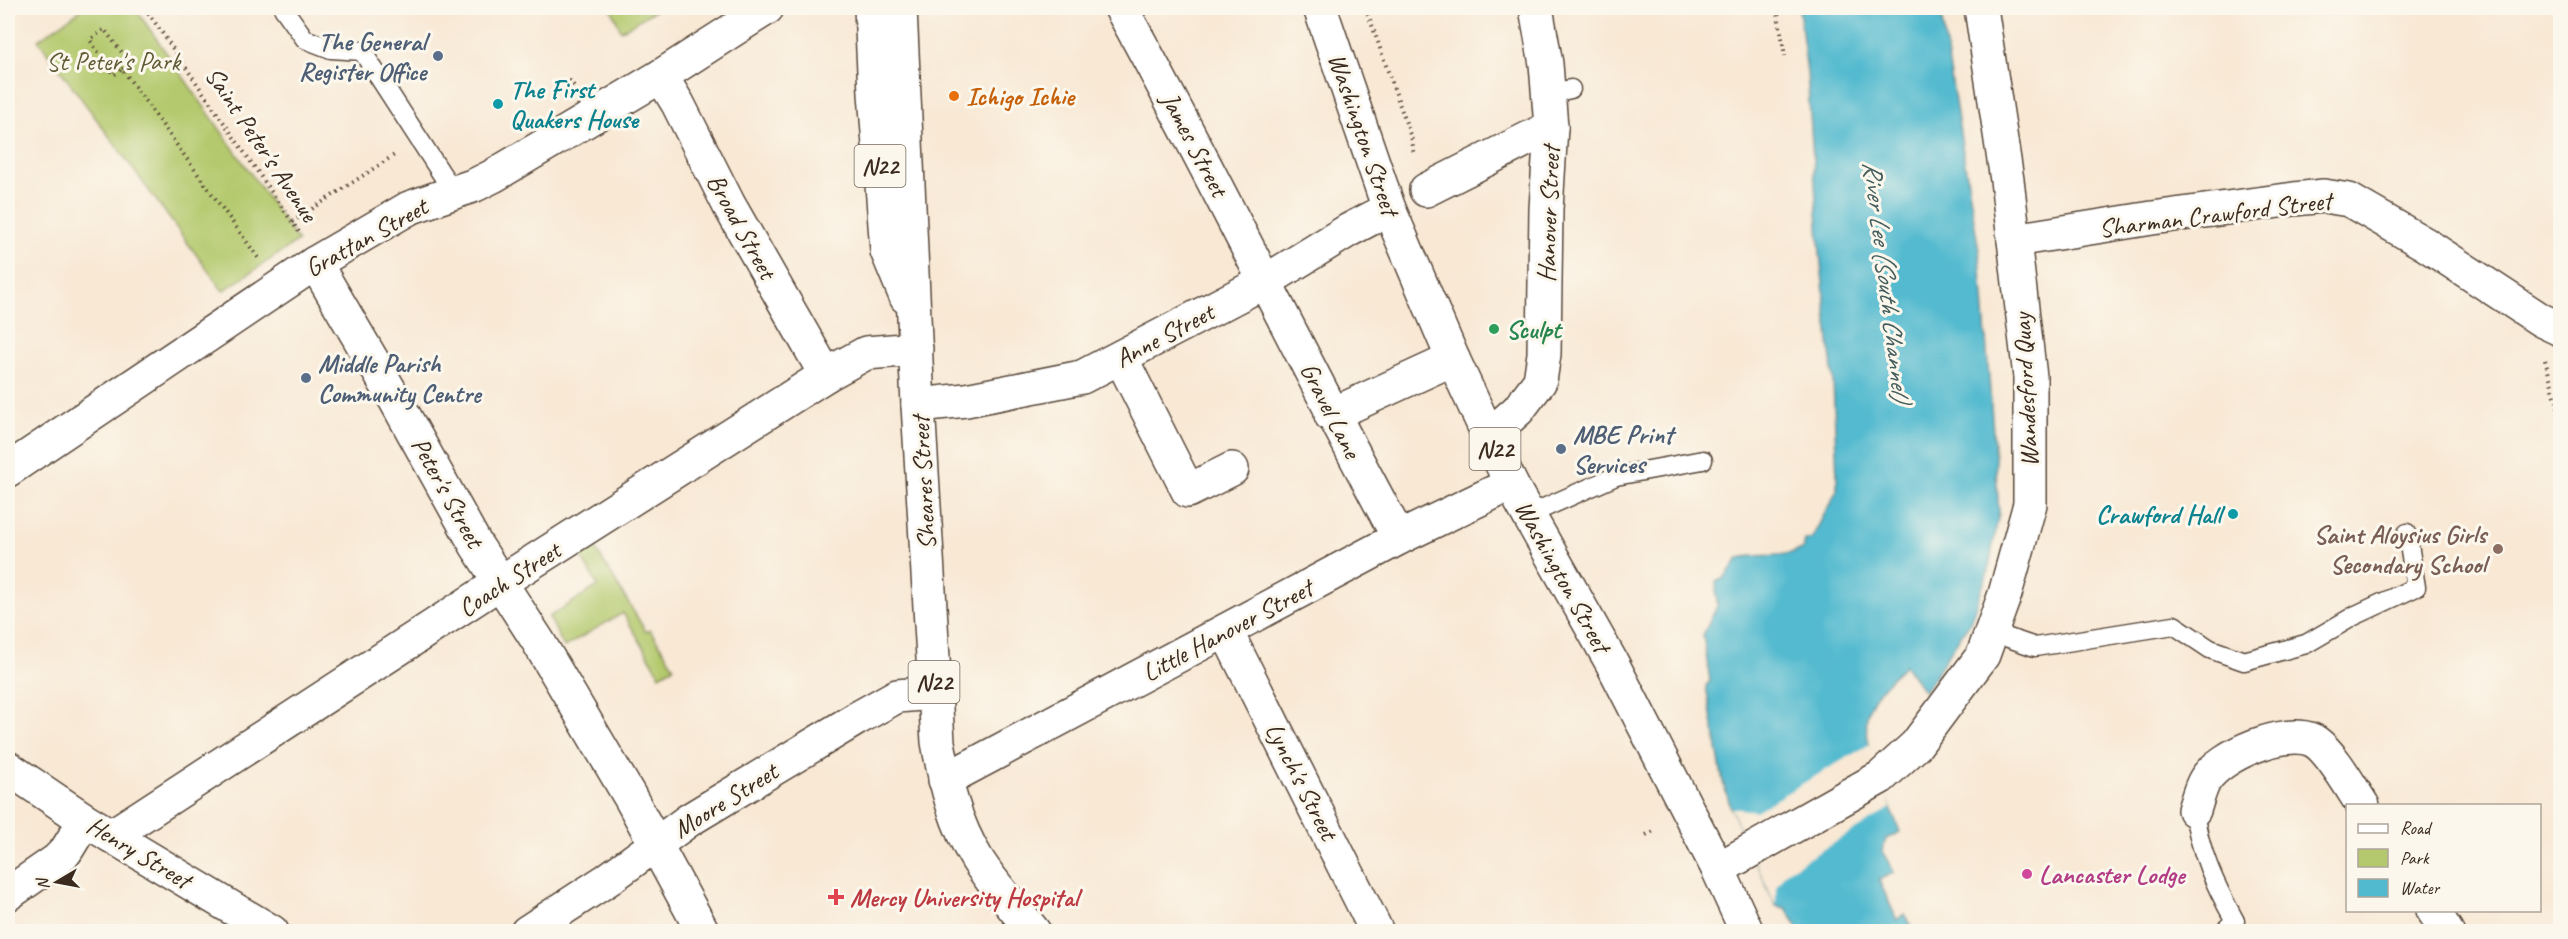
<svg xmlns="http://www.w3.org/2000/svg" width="2568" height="939" font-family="Caveat,sans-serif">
<rect width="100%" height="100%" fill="#fbf7ec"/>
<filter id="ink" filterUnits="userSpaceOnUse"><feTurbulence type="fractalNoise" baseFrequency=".0167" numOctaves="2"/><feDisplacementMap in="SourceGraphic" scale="12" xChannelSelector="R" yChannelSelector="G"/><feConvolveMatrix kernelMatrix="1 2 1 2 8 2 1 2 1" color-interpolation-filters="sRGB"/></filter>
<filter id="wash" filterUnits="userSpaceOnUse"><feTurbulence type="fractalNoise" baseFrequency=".008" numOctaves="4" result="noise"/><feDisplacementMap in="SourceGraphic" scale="24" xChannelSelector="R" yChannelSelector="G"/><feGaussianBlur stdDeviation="1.35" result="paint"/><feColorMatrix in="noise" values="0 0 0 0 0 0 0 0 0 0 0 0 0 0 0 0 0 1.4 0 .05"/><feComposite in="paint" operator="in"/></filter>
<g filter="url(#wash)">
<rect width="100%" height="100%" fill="#f8e8d4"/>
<g fill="#b4c96d" stroke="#787a46" stroke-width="1.5">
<polygon points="84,8 135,8 298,241 223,291 38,40"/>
<polygon points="611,8 659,8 621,31"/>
<polygon points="594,546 646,632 650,630 674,667 660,675 623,613 564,647 549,617 598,586 580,555"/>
</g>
<path fill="#52bacf" stroke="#467276" stroke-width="1.5" d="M1799,8H1940L1980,257L1999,512L1988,572L1970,622L1924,692L1905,665C1890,679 1871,695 1867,716C1862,744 1890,804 1900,832L1886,839L1882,851L1894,872L1879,880L1897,920L1904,914L1914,931H1800L1786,908L1776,906L1731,808L1723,782L1706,686L1710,681L1703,635L1717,606L1716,582L1724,578L1739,558C1762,553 1778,559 1803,549L1805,540L1812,538L1837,490V477L1833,380L1820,254L1807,73Z"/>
<polygon fill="#f8e8d4" points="1870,744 1891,808 1786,872 1776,887 1776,906 1731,808 1756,811"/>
</g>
<g filter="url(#ink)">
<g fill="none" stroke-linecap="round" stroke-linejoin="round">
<defs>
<g id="lane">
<polyline points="283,8 305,39 331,49 362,51 454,193"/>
<polyline points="1548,94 1571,89"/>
<polyline points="1528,515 1616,476 1703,460"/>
<polyline points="1991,632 2035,647 2174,625 2210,649 2244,661 2306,644 2354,616 2416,587 2407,533"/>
<path d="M2194,810C2199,851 2215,885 2235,921L2223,932"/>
</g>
<g id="street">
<path d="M1121,8C1218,182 1303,363 1399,538"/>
<polyline points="661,76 678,104 729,205 826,375"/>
<polyline points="1426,190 1551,127"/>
<polyline points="315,263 396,401 476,545 538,641 630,797 703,932"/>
<polyline points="1121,358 1188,491 1232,469"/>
<polyline points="918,405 966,400 1082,377 1266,281 1349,230 1389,209"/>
<polyline points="1331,415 1453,359"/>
<polyline points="1489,436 1518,410 1540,381 1544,354 1546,209 1551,127 1546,64 1536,8"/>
<polyline points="1226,631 1377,932"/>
<polyline points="945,780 1399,538 1511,484"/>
<path d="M2194,810C2197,801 2200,788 2205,780C2220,755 2285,728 2312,740C2329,748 2352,789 2363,806"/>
<polyline points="111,836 501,582 826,375 866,353 916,349"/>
<polyline points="8,894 57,860 66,851 85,820"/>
<polyline points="2433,910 2447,932"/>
<polyline points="527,932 607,880 689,820 856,719 897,696 934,693"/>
</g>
<g id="secondary">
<polyline points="2014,240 2152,218 2294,199 2324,196 2349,200 2425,244 2541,320 2560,329"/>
<polyline points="8,470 315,263 409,208 475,185 493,176 661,76 767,8"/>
<polyline points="8,768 85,820 272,932"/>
<polyline points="1718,869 1881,777 1916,745 1983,655 2005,594 2030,504 2030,377 2007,180 1981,8"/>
</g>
<g id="highway">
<polyline points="871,8 875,93 887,251 906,297"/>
<path d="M900,8L918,405L938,742C945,782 955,824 977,859C993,885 1015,908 1034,932"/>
<polyline points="1320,8 1389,209 1453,359 1511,484 1612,663 1718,869 1747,932"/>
</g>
</defs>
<use href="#lane" stroke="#574639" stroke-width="21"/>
<use href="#street" stroke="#574639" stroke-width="36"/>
<use href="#secondary" stroke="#574639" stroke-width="36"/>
<use href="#highway" stroke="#574639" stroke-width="36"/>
<g stroke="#574639" stroke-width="4" stroke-dasharray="1.5 4.5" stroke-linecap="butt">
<polyline points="145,8 299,232"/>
<polyline points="1366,8 1412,140 1414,155"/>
<polyline points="1777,8 1785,56"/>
<polyline points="122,69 130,63 104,29 90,40 114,75 122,69 259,259"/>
<polyline points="569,80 574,86"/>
<polyline points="292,222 396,154"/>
<polyline points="2545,360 2560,414"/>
<polyline points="1646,835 1654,831"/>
</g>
<use href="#lane" stroke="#fff" stroke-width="18"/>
<use href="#street" stroke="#fff" stroke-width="33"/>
<use href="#secondary" stroke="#fff" stroke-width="33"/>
<use href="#highway" stroke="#fff" stroke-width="33"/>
</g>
</g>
<g fill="#5c6f8a" stroke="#fbf7ec" stroke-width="2">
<circle cx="438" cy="56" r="6"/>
<circle cx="306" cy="378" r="6"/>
<circle cx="1561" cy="449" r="6"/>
</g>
<circle fill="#e8710a" stroke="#fbf7ec" stroke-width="2" cx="954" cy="96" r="6"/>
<g fill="#0f9aa8" stroke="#fbf7ec" stroke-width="2">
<circle cx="498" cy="104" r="6"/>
<circle cx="2233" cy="514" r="6"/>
</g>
<circle fill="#2e9e5b" stroke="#fbf7ec" stroke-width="2" cx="1494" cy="329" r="6"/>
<circle fill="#8d6e63" stroke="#fbf7ec" stroke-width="2" cx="2498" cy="549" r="6"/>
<circle fill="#d1479c" stroke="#fbf7ec" stroke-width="2" cx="2027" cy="874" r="6"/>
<path fill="#e0444e" stroke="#fbf7ec" stroke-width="2" d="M833 888h6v6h6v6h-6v6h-6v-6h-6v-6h6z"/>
<g text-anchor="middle" stroke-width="6" stroke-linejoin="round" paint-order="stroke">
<g fill="#fbf7ec" stroke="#75685c" stroke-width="1.5">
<rect x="854.5" y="145" width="51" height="42" rx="4.5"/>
<rect x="1469.5" y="428" width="51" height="42" rx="4.5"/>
<rect x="908.5" y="661" width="51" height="42" rx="4.5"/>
</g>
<g font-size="24" font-weight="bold" fill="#3b2a1e">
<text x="880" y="174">N22</text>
<text x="1495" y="457">N22</text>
<text x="934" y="690">N22</text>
</g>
<g font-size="26" font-weight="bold" fill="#4e5e75" stroke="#fbf7ec" text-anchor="start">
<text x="426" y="50" text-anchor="end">The General<tspan x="426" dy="30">Register Office</tspan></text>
<text x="318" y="372">Middle Parish<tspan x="318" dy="30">Community Centre</tspan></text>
<text x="1573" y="443">MBE Print<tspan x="1573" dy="30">Services</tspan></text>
</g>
<g font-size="26" fill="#5f5a36" stroke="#fbf7ec">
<text x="113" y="70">St Peter's Park</text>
</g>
<g font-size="26" font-weight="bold" fill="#0d838f" stroke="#fbf7ec" text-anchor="start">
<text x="510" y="98">The First<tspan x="510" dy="30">Quakers House</tspan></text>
<text x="2221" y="523" text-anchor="end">Crawford Hall</text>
</g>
<g font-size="26" font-weight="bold" fill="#c56008" stroke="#fbf7ec" text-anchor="start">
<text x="966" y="105">Ichigo Ichie</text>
</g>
<g font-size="26" fill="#3b2a1e" stroke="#fbf7ec">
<text transform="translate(1364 134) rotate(71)" y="9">Washington Street</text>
<text transform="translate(262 144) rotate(56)" y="9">Saint Peter's Avenue</text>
<text transform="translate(1195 144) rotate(62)" y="9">James Street</text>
<text transform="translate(1548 214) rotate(-88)" y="9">Hanover Street</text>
<text transform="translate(2215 214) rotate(-7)" y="9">Sharman Crawford Street</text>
<text transform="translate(742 226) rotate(61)" y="9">Broad Street</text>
<text transform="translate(366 237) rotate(-29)" y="9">Grattan Street</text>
<text transform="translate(1164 335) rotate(-28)" y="9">Anne Street</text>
<text transform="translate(2025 390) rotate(-93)" y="9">Wandesford Quay</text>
<text transform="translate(1331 410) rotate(63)" y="9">Gravel Lane</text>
<text transform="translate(923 483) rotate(-93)" y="9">Sheares Street</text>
<text transform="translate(448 492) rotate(61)" y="9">Peter's Street</text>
<text transform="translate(1563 576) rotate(61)" y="9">Washington Street</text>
<text transform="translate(509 579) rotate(-33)" y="9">Coach Street</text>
<text transform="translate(1227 630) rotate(-28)" y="9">Little Hanover Street</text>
<text transform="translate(1302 781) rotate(63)" y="9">Lynch's Street</text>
<text transform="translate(725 800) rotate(-32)" y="9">Moore Street</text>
<text transform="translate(139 852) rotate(31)" y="9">Henry Street</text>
</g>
<g font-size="26" font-weight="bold" fill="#27864d" stroke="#fbf7ec" text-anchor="start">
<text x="1506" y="338">Sculpt</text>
</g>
<g font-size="26" font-weight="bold" fill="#785e54" stroke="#fbf7ec" text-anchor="end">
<text x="2486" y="543">Saint Aloysius Girls<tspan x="2486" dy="30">Secondary School</tspan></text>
</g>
<g font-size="26" font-weight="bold" fill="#b23c85" stroke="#fbf7ec" text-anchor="start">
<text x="2039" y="883">Lancaster Lodge</text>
</g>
<g font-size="26" font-weight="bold" fill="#be3a42" stroke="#fbf7ec" text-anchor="start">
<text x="850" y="906">Mercy University Hospital</text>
</g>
<g font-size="27" font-style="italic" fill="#435c5c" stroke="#fbf7ec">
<text transform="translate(1887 281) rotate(83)" y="9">River Lee (South Channel)</text>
</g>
</g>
<rect width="2568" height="939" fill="none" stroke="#fbf7ec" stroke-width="30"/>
<rect x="2346" y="804" width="195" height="108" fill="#fbf7ec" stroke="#aea59a" stroke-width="1.5"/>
<rect x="2358" y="824" width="30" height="9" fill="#ffffff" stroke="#aea59a" stroke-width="1.5"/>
<text x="2400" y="834" font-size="18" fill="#3b2a1e">Road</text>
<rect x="2358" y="849" width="30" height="18" fill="#b4c96d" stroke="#aea59a" stroke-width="1.5"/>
<text x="2400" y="864" font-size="18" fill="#3b2a1e">Park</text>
<rect x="2358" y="879" width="30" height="18" fill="#52bacf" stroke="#aea59a" stroke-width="1.5"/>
<text x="2400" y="894" font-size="18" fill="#3b2a1e">Water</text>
<g transform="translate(57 882) rotate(260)" stroke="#fbf7ec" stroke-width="4.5" paint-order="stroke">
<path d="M0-4.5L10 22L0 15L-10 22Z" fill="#3b2a1e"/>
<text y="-9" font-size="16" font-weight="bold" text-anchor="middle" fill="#3b2a1e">N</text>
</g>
</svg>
